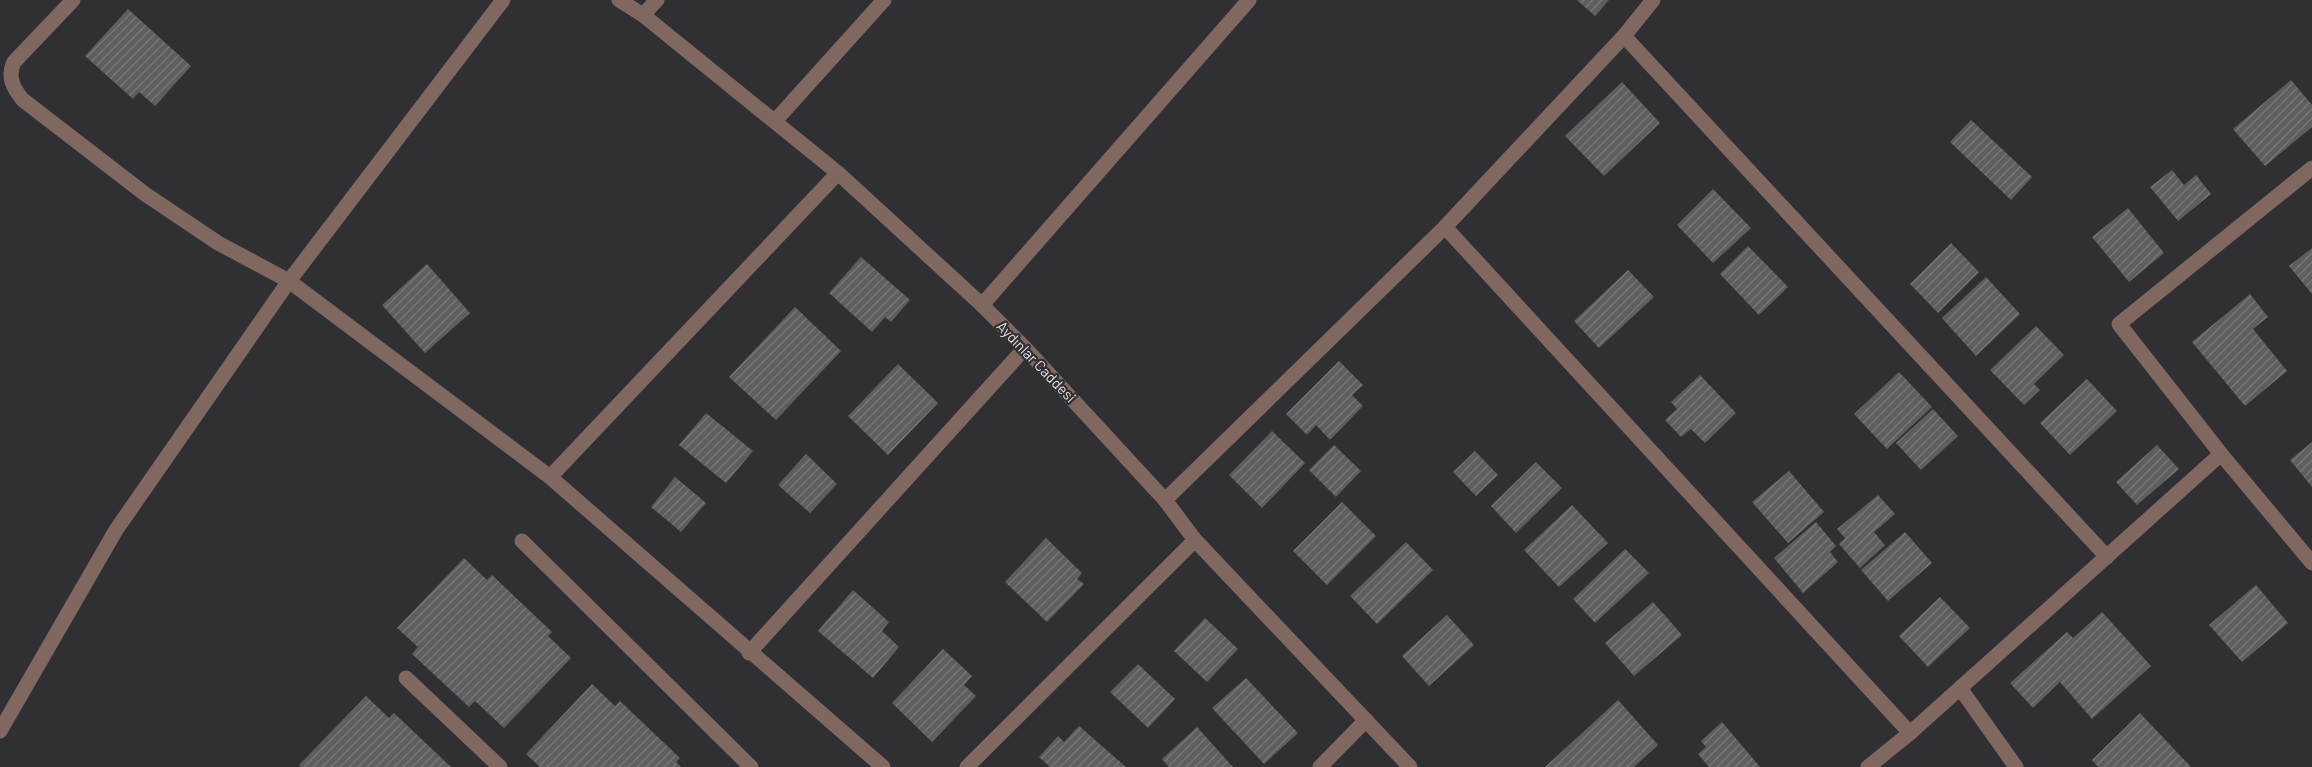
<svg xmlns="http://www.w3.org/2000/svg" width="2312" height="767" font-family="Barlow,sans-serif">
<defs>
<pattern id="building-hatch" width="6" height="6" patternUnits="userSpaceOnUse" patternTransform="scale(1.5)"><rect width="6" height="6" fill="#5e5d62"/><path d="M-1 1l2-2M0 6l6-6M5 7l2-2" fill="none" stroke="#757478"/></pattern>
</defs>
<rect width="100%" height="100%" fill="#302f33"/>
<g fill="url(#building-hatch)">
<polygon points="1577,0 1609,0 1595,16"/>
<polygon points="128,9 191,66 155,106 139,92 133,99 85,56"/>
<polygon points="2291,80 2312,105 2312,127 2265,166 2233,129"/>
<polygon points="1622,82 1660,123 1604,176 1565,136"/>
<polygon points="1971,120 2032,177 2011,200 1950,142"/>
<polygon points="2172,170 2184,185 2196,175 2211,194 2178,221 2150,187"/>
<polygon points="1713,189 1751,228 1713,263 1677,225"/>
<polygon points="2128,208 2164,253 2129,282 2092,237"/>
<polygon points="1951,243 1979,272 1938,313 1910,284"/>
<polygon points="1748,246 1788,287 1759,315 1720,274"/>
<polygon points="2312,248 2312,294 2289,266"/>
<polygon points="861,257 910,300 891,322 885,317 872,332 829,293"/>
<polygon points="427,264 470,313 425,353 382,305"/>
<polygon points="1628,270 1654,297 1599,348 1574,321"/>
<polygon points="1986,277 2020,314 1976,356 1942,318"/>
<polygon points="2250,294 2268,317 2253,329 2287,371 2245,406 2192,342"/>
<polygon points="795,307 841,351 776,420 729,377"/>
<polygon points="2036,326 2064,355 2034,384 2040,390 2024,405 1990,370"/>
<polygon points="1339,361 1363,385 1352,395 1363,406 1330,440 1316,425 1307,435 1286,414"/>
<polygon points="898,364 938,403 888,455 848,416"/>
<polygon points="1899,372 1932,407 1887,449 1854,414"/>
<polygon points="1700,375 1736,413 1705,443 1691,429 1681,437 1665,420 1677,409 1671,402"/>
<polygon points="2087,379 2117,411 2070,455 2040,423"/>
<polygon points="1933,409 1958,436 1921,470 1896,443"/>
<polygon points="706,413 753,451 726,483 679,445"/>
<polygon points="1272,431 1305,463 1262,508 1229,475"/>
<polygon points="2312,442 2312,487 2290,460"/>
<polygon points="1334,445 1361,471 1336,497 1309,470"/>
<polygon points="2157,445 2179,469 2137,505 2116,482"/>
<polygon points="1475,451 1498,475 1476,496 1453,472"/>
<polygon points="806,454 837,484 810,513 778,485"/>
<polygon points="1536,462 1562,488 1516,533 1491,506"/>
<polygon points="1789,471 1824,512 1788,543 1752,502"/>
<polygon points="675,477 706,503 681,532 651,507"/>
<polygon points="1878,495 1895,514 1874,532 1885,545 1860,568 1839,544 1845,538 1837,529"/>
<polygon points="1342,502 1376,536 1327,585 1293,551"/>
<polygon points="1572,505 1608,543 1559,587 1524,550"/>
<polygon points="1816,522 1836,546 1830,552 1838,562 1803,593 1774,558"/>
<polygon points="1905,532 1932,563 1888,601 1861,570"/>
<polygon points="1046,538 1082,573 1077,579 1084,584 1047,622 1005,582"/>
<polygon points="1406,542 1433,570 1377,624 1350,596"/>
<polygon points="1625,549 1649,573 1595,623 1573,599"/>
<polygon points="464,558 487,580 492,575 552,632 548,636 571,658 504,728 475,701 469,707 412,654 418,647 397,628"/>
<polygon points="2256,585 2288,623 2242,662 2209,625"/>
<polygon points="853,590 889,622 882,631 899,647 873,678 818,631"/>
<polygon points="1940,597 1970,628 1928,667 1899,636"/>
<polygon points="1653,602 1682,635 1634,676 1605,643"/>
<polygon points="2102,612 2151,666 2092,719 2060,682 2033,708 2010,683 2067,632 2073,638"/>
<polygon points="1447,615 1474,645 1429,686 1402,656"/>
<polygon points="1205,618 1238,649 1207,682 1174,651"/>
<polygon points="943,649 972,676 964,685 976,696 932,742 892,703"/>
<polygon points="1138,664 1175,699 1148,728 1110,692"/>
<polygon points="1246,678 1298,733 1264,764 1212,708"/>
<polygon points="592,684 615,706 620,701 680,758 676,762 681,767 540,767 526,754"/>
<polygon points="366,696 389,718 394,713 451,767 301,767 299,765"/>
<polygon points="1618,700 1658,745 1634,767 1545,767"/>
<polygon points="2140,713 2191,767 2098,767 2092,760"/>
<polygon points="1722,722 1760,767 1709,767 1698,754 1706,747 1701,741"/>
<polygon points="1079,726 1126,767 1050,767 1039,757 1058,736 1064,742"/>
<polygon points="1197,727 1233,767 1169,767 1162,759"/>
</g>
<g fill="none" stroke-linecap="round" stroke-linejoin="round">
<g stroke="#806860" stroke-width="15">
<path d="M73,0L14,62C7,77 13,88 23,100L145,194L218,243L289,281L550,477L883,767"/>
<polyline points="619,0 643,15 838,173 982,305 1025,348 1165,500 1195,540 1410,767"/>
<polyline points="643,15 657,0"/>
<polyline points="1624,36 2107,557"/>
<polyline points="775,121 884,0"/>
<polyline points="2312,168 2119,324 2221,454 2312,563"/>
<polyline points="1445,227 1910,733"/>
<polyline points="982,305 1249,0"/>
<polyline points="550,477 838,173"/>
<polyline points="1165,500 1445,227 1624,36 1653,0"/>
<polyline points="522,541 751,767"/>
<polyline points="749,653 1025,348"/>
<polyline points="406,678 500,767"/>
<polyline points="1960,688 2016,767"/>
<polyline points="0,731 116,530 289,281 503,0"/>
<polyline points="967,767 1195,540"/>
<polyline points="1320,767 1366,720"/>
<polyline points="1868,767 1910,733 2221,454"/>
</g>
</g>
<g text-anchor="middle" stroke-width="4.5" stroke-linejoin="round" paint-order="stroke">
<g font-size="15" fill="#dedde0" stroke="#302f33">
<text transform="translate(1036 362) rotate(46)" y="5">Aydınlar Caddesi</text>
</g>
</g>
</svg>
